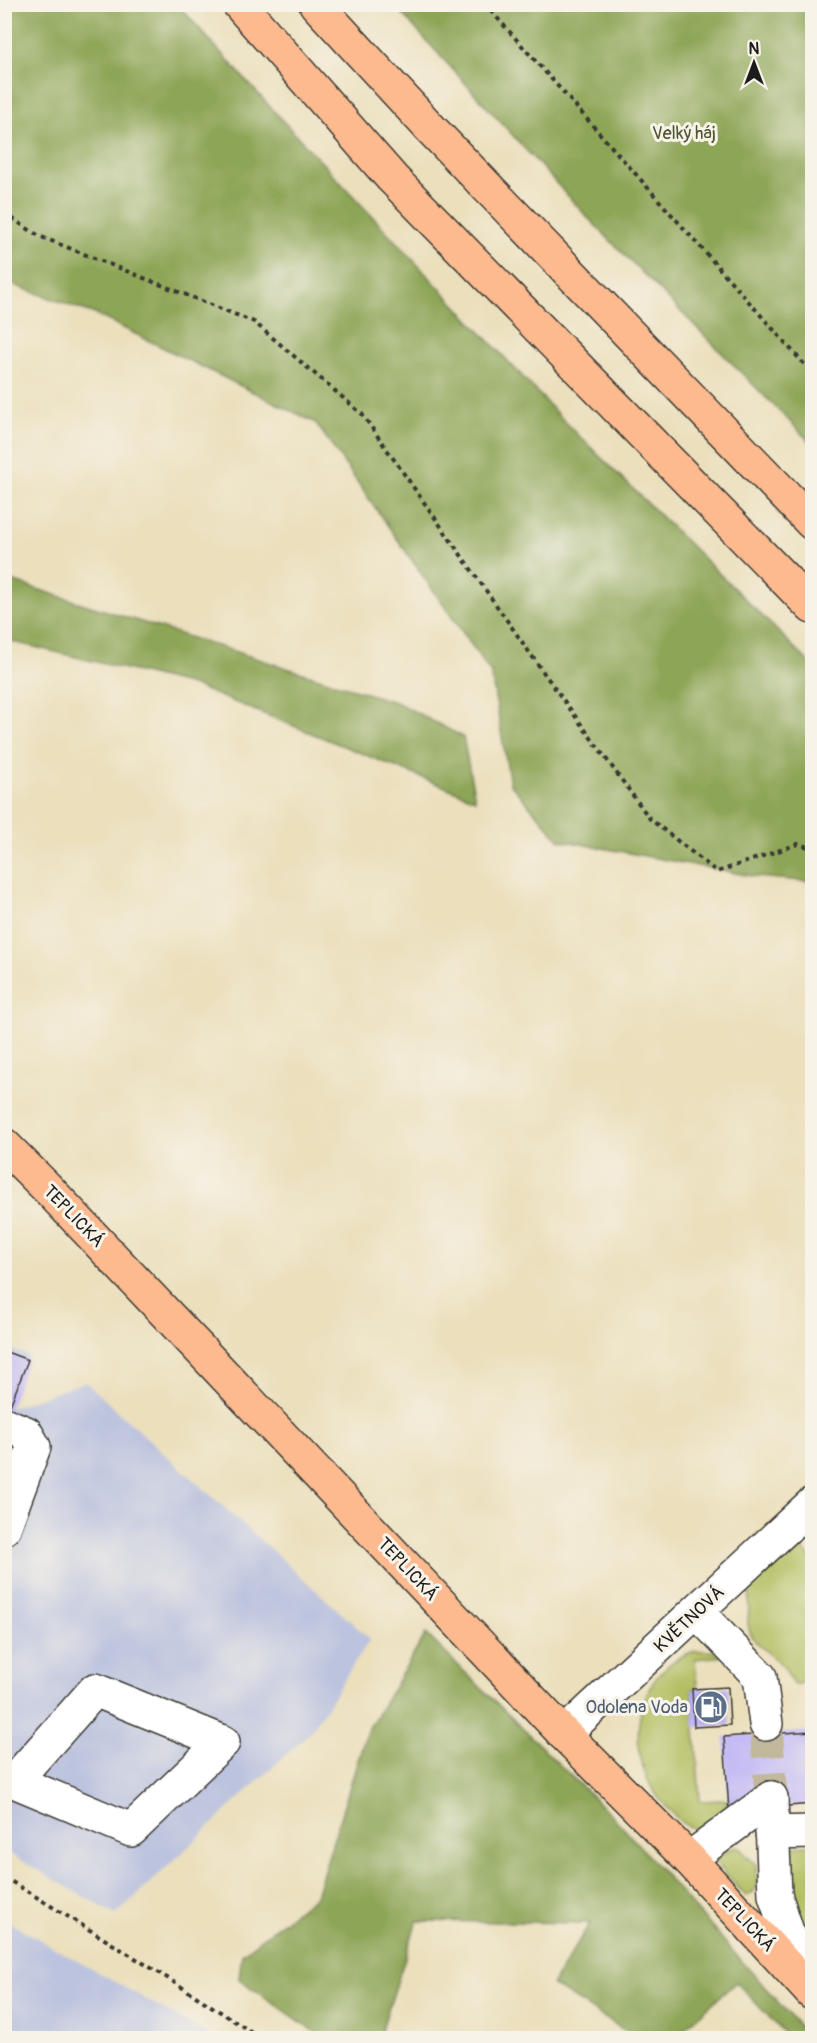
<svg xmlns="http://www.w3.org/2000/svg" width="817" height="2043" font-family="Pangolin,sans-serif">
<rect width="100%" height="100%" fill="#f7f3e8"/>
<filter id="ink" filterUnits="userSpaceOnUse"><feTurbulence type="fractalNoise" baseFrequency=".0167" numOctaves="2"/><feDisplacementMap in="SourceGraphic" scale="12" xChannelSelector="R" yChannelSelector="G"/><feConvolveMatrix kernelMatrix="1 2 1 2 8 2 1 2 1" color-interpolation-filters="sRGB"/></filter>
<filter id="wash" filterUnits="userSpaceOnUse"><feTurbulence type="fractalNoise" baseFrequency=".008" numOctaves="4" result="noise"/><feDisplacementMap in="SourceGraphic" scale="24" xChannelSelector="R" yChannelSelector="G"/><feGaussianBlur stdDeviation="1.35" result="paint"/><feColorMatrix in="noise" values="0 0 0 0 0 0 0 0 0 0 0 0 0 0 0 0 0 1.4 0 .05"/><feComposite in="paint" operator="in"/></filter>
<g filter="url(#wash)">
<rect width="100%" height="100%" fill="#ebdfbc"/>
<g fill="#bcc3de">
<polygon points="5,1348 28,1355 10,1408 85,1382 370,1639 311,1731 116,1915 5,1851"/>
<polygon points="4,1920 5,1920 214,2038 5,2038"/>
</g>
<g fill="#b2be60" stroke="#676d3e" stroke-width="1.5">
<polygon points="798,1543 812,1560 812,1694 804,1682 794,1685 784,1667 755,1641 750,1633 748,1623 750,1589"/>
<path d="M695,1651C706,1651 715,1650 724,1656L695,1659L697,1688L692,1689L700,1801L727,1800L728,1813C714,1823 697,1835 681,1822C670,1810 656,1798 649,1782C626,1734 640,1668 695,1651Z"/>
<polygon points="812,1845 812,1937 789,1901 789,1846"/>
<path d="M737,1846L756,1865C756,1879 761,1890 746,1896L715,1862L720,1854Z"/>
</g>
<g fill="#8da556" stroke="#546039" stroke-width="1.5">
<polygon points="5,4 178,5 282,120 565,422 812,665 812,882 757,877 560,840 510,784 491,673 316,423 95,314 5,282"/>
<polygon points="394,5 812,5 812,444 587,217"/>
<polygon points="5,579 398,703 463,737 475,799 192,685 5,640"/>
<polygon points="426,1634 619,1823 810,2038 789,2038 736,1982 674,2038 637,2038 552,1985 590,1923 417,1921 379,2038 324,2038 239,1979 242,1954 316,1896 367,1731"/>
</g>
<g id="blocks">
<g fill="#bab0f7">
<polygon points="4,1351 28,1360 4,1421"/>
<polygon points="728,1687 730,1725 694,1727 692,1689"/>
<polygon points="812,1731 812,1804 729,1811 724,1737"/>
</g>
</g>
</g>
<g filter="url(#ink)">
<use href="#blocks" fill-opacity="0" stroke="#3b3934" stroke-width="1.5"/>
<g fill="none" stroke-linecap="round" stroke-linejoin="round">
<polyline stroke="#c2b89c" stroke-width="33" stroke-dasharray="33 16" stroke-linecap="butt" points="766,1724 771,1798"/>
<defs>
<g id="minor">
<polyline points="4,1424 26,1433 34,1447 4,1528"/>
<polyline points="697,1612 760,1677 766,1724"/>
<polyline points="564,1734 812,1504"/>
<polyline points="4,1777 14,1781 131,1830 223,1742 95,1690 14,1781"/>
<polyline points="771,1798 775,1895 804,1983"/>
<polyline points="772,1833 812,1832"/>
<polyline points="689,1859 771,1798"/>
</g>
<polyline id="major" points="4,1145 50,1191 564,1734 689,1859 812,1993"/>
<g id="highway">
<polyline points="239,4 392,178 812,607"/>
<polyline points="316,4 432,130 812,523"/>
</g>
</defs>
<use href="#minor" stroke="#3b3934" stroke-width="36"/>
<use href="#major" stroke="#3b3934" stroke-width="36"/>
<use href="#highway" stroke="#3b3934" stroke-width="36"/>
<g stroke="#3b3934" stroke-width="4" stroke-dasharray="4.5 4.5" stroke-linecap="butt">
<polyline points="485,4 812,373"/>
<polyline points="4,213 39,236 254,322 362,414 546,676 650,819 717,872 798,844 812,848"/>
<polyline points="4,1877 169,1979 261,2038"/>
</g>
<use href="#minor" stroke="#fff" stroke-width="33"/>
<use href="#major" stroke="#fcba8e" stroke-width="33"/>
<use href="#highway" stroke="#fcba8e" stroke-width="33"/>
</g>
</g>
<defs>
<symbol id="fuel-disc" viewBox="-11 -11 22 22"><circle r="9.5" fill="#5c6f8a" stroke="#f7f3e8"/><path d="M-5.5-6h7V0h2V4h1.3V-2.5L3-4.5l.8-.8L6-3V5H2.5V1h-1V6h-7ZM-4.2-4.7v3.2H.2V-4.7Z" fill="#fff"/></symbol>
</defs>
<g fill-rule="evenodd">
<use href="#fuel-disc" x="692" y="1688" width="38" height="38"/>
</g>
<g text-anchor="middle" stroke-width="6" stroke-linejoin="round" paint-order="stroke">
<g font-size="18" fill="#505534" stroke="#f7f3e8">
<text x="684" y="139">Velký háj</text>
</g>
<g font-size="18" fill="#1c1c1c" stroke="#f7f3e8">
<text transform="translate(74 1216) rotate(46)" y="6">TEPLICKÁ</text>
<text transform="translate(408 1569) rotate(47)" y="6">TEPLICKÁ</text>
<text transform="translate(689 1619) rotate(-43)" y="6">KVĚTNOVÁ</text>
<text transform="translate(745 1920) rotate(47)" y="6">TEPLICKÁ</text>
</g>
<g font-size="18" fill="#4e5e75" stroke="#f7f3e8" text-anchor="end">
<text x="688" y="1713">Odolena Voda</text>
</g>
</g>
<rect width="817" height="2043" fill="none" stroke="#f7f3e8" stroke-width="24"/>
<g transform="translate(754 63)" stroke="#f7f3e8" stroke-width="4.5" paint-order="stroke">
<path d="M0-4.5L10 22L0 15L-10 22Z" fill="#1c1c1c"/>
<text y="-9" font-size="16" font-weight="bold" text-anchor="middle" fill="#1c1c1c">N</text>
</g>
</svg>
